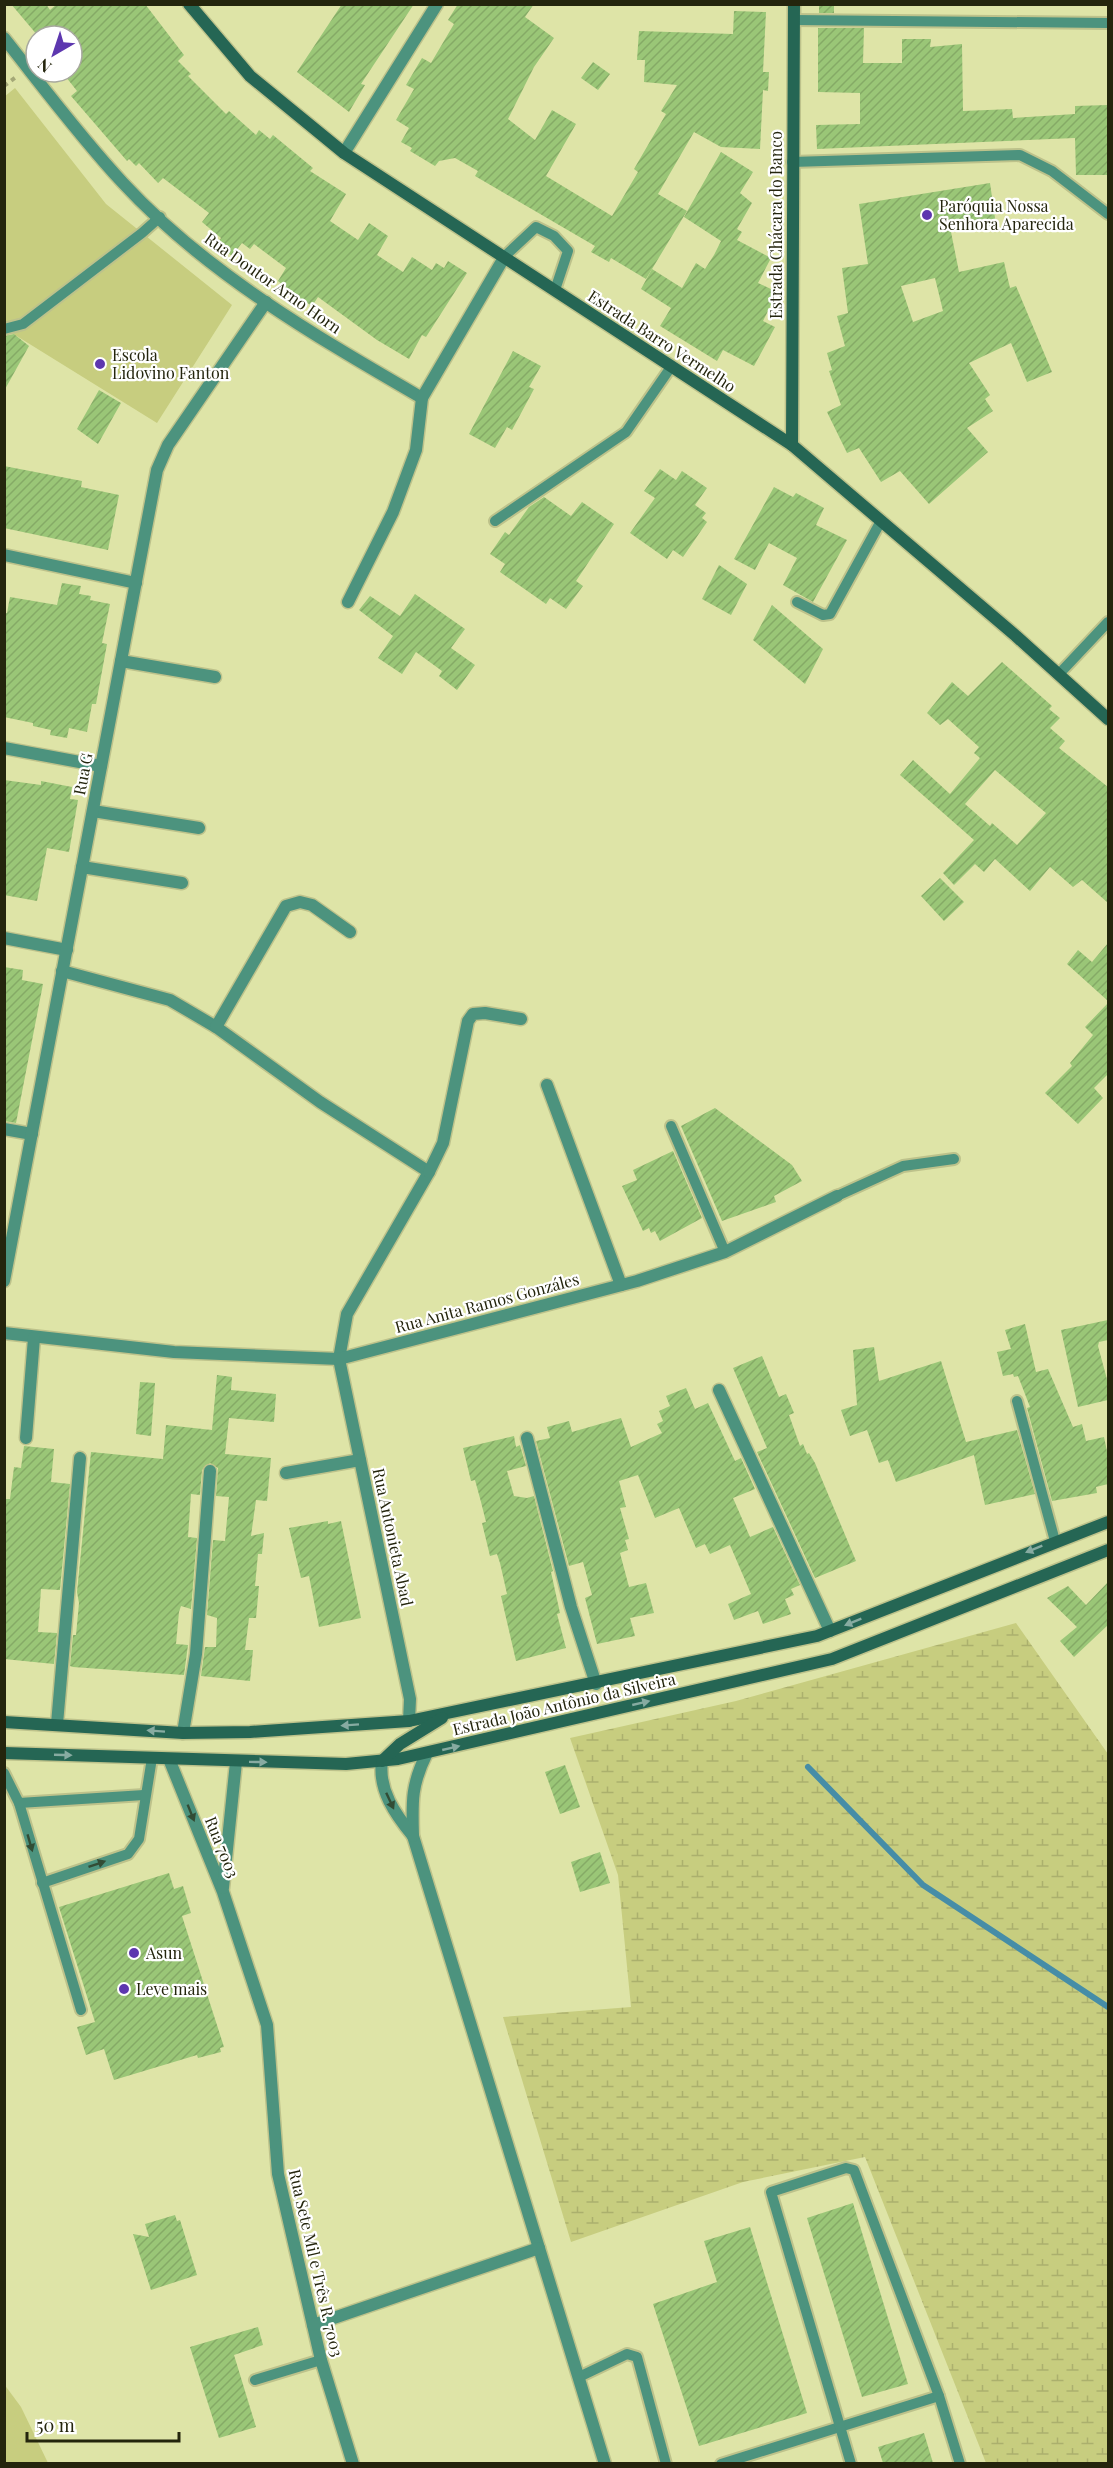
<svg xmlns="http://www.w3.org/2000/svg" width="1113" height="2468" font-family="'Playfair Display',serif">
<defs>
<pattern id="wetland-marsh" width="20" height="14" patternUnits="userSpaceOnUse" patternTransform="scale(1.5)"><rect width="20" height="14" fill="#c7cd7f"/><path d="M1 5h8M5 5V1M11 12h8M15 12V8" fill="none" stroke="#abb06d"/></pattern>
<pattern id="building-hatch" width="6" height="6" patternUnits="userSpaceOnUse" patternTransform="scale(1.5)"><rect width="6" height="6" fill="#9ac677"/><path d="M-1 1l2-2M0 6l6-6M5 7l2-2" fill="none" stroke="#85aa66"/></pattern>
</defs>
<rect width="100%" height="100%" fill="#dee4a7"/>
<g fill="#c7cd7f">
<polygon points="15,88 106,204 232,305 157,423 7,330 5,333 4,97"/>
<polygon points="4,2384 21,2407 48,2463 5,2463"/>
</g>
<polygon fill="url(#wetland-marsh)" points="1016,1623 1108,1754 1108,2463 986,2463 865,2157 743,2182 571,2242 503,2017 631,2007 618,1875 570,1738 736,1701"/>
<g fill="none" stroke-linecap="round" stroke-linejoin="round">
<polyline stroke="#468da7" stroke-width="6" points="808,1767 923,1885 1108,2007"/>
</g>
<g fill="url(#building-hatch)" fill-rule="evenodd">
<polygon points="11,4 46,4 50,10 57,4 145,4 184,55 178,61 191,74 188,76 226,114 229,111 256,135 259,130 270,139 273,135 313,168 310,171 346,194 330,221 358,240 369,223 388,236 377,255 403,272 412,257 432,270 436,263 444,268 448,261 467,273 426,337 422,335 409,359 377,340 318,297 312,306 292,293 278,281 286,268 254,244 250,249 242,243 232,256 217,244 221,238 202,222 209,213 163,178 158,183 139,163 136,166 129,159 127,161 71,96 77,91 62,72 72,72 72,36 38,36"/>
<polygon points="342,4 414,4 361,84 365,85 349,112 297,72"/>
<polygon points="458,4 534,4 525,17 554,38 534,67 508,119 535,140 552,110 576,124 546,176 612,216 638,172 634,169 666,114 661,111 677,85 644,82 645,60 637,60 639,31 733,34 734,11 766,12 763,72 769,72 768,91 763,90 760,149 721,147 694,132 658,194 687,211 646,279 611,258 609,262 591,252 595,246 475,176 478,171 455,158 439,161 435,166 410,151 412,148 401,142 409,128 396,120 414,89 406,85 422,58 431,63 454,24 448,20"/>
<rect x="819" y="4" width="15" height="9"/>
<polygon points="818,28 864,28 863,63 902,63 902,39 931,39 930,47 962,44 963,111 1012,109 1013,118 1075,114 1075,106 1108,105 1108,175 1076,175 1075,138 817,149 816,125 860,124 860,93 818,92"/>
<polygon points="593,62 610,74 598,90 581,78"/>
<polygon points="721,152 753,172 740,193 752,203 737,229 742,232 737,240 771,258 758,283 773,290 773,301 763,321 775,327 754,366 723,350 717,361 660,326 671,308 641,289 652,269 682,288 696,263 705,269 714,255 721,241 684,217"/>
<path d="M990,183L996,225L951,232L959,272L1004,262L1010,288L1016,286L1052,372L1027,382L1011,343L969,363L990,395L985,399L993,411L967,428L988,452L929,504L900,471L881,482L859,448L847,453L827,412L841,405L829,371L832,370L827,353L845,346L837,316L848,313L842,268L868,264L859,204ZM935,278L943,311L913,322L901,286Z"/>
<polygon points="14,334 29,346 4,391 4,336"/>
<polygon points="513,351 541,366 529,387 534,389 512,430 507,427 495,448 469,434"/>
<polygon points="99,390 121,403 98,444 77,429"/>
<polygon points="4,466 82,481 81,487 119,495 108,550 4,528"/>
<polygon points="660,469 676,480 682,471 707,488 695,505 706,513 702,518 707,522 683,557 673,550 667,559 630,533 655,498 644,491"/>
<polygon points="774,487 793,497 796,493 824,508 816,525 847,540 813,602 783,585 797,558 769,543 755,570 734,559"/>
<polygon points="544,497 571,516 582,502 614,524 576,581 583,586 566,609 550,598 546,604 500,572 505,564 490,554 505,532 509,535 529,507"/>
<polygon points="719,565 747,584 731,615 702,599"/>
<polygon points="62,583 81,586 79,594 91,596 90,600 110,604 102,643 107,644 96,704 92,704 87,732 69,728 67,738 50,735 51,730 33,726 33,723 4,717 4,613 7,613 10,597 57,605"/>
<polygon points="415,594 465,629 451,648 475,665 457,690 439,676 442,671 416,652 402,674 378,658 393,636 359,610 370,596 400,616"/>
<polygon points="772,605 823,649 805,684 753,640"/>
<path d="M1002,662L1052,706L1049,709L1060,718L1050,728L1065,741L1059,748L1108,787V903L1082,880L1073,887L1050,867L1030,891L995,859L984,872L975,864L954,885L943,873L974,840L900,775L913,760L950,794L980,758L974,753L979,747L948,719L940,725L927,713L952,682L968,696ZM995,770L1046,813L1017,845L992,823L990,826L965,804Z"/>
<polygon points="4,780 41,785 41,781 72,787 70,799 78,800 69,852 47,848 37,901 4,895"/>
<polygon points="940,878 964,902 944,921 921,896"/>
<polygon points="1108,943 1108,1001 1067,964 1078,950 1092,962"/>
<polygon points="4,967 23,970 22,980 43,984 16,1123 4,1121"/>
<polygon points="1108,1003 1108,1074 1094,1088 1103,1098 1078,1124 1045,1093 1072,1066 1070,1063 1093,1035 1085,1027"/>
<polygon points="715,1108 792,1165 802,1181 774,1196 776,1202 722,1221 681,1126"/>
<polygon points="673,1151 702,1218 660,1241 655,1231 651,1233 649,1228 643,1231 622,1186 637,1180 633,1170"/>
<polygon points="1108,1320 1108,1340 1099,1342 1098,1346 1108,1383 1108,1400 1078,1407 1061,1330"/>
<polygon points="1025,1324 1036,1372 1048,1369 1073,1427 1082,1424 1086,1441 1104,1437 1108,1456 1108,1484 1096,1487 1097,1493 1052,1501 1027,1408 1030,1407 1018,1376 1014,1377 1013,1374 1003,1376 997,1352 1011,1349 1005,1330"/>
<polygon points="874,1347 879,1381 941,1361 966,1442 1017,1430 1035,1494 985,1505 974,1455 896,1482 888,1460 879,1463 867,1430 850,1436 841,1410 857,1405 853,1350"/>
<polygon points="762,1356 779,1397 786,1394 794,1413 789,1415 800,1446 803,1444 807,1454 809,1453 815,1463 856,1561 815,1578 757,1452 767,1448 733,1368"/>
<polygon points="217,1375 232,1377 231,1390 276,1394 274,1422 229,1418 225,1454 271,1458 267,1501 256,1500 251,1536 264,1533 262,1554 258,1554 255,1586 259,1586 256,1618 249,1618 245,1650 253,1650 250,1681 201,1676 205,1647 216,1647 217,1618 207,1615 213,1540 225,1541 229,1497 216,1496 218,1468 210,1463 202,1470 200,1495 191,1494 188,1537 197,1538 191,1609 181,1606 179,1612 176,1644 188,1645 184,1675 73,1667 70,1666 73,1635 76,1635 79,1603 77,1592 91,1452 163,1459 166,1425 212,1430"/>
<polygon points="140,1382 155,1383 151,1436 136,1434"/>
<polygon points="686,1388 695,1409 708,1403 735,1461 741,1458 755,1489 733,1498 750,1537 773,1527 800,1585 791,1589 794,1595 785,1599 791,1614 763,1624 758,1611 734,1620 728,1604 751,1594 730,1545 710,1554 705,1544 696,1548 679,1508 655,1518 638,1475 619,1481 626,1507 620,1508 629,1539 625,1540 628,1550 620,1553 629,1587 646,1583 654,1613 630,1618 635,1636 597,1644 585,1598 592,1595 583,1562 569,1566 536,1441 550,1438 547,1427 569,1421 572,1432 621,1418 631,1447 662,1433 657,1424 663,1421 659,1411 670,1406 666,1396"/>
<polygon points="514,1436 516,1447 520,1445 526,1466 507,1471 514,1496 527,1498 534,1496 553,1571 551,1572 560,1613 557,1614 566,1648 516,1661 501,1596 507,1594 500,1563 497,1554 490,1556 482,1523 486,1522 481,1502 475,1480 471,1481 463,1448"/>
<polygon points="24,1446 54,1449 51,1482 70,1484 60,1590 41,1589 38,1632 57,1633 54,1664 4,1659 4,1499 10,1499 14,1467 21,1468"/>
<polygon points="328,1521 328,1524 341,1521 361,1618 319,1627 309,1576 301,1578 289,1528"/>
<polygon points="1108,1582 1108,1625 1074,1657 1060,1641 1077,1627 1047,1598 1068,1586 1086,1605"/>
<polygon points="565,1765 580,1807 560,1814 545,1772"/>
<polygon points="600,1852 610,1883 580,1892 571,1862"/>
<polygon points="169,1873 174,1889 183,1886 191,1913 182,1916 224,2047 220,2048 221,2052 198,2058 197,2055 114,2080 104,2049 86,2055 77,2027 95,2022 59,1907"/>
<polygon points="853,2203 908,2384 862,2397 807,2218"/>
<polygon points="175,2215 177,2221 180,2220 197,2275 151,2290 133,2234 149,2237 145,2224"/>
<polygon points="750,2227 807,2413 699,2446 653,2304 717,2282 704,2241"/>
<polygon points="258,2327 263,2345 234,2355 256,2427 219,2438 190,2347"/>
<polygon points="924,2433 933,2463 883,2463 878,2447"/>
</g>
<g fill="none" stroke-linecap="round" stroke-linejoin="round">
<defs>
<g id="lane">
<polyline points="794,20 1108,23"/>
<polyline points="792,162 1020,155 1052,171 1108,214"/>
<polyline points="505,256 536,227 554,236 568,251 555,290"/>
<polyline points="4,329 23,324 142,233 160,217"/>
<polyline points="495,521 626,432 671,367"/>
<polyline points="797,602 823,615 830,614 881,521"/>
<polyline points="1059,674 1108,622"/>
<polyline points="671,1126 725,1252"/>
<polyline points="837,1196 903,1166 954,1159"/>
<polyline points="1017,1401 1055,1541"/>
<polyline points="4,1773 19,1803 81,2010"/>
<polyline points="19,1803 144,1795"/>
<polyline points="42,1883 128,1854 139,1839 152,1758"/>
<polyline points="579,2377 627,2354 637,2357 666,2464"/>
<polyline points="255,2380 321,2360"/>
<polyline points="721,2464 939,2396"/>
<polyline points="851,2464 771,2192 846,2168 854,2170 939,2396 960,2464"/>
</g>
<g id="street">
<path d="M4,38C43,87 81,138 123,183C206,273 317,337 422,398"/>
<polyline points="344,153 437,4"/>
<polyline points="4,555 136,583"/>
<polyline points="348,602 393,512 416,450 422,398 505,256"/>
<polyline points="121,661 215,677"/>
<polyline points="4,748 101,766"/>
<polyline points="93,811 199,828"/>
<polyline points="82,867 182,883"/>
<polyline points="4,938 67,950"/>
<polyline points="62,971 170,1000 216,1027 320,1102 429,1172 347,1314 339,1359 410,1699 409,1721"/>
<polyline points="216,1027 286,906 300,902 312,905 350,932"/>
<polyline points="547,1085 621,1285"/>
<polyline points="4,1129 32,1134"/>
<polyline points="429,1172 443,1143 468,1021 473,1014 485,1013 521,1019"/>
<polyline points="4,1281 157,470 168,445 266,302"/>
<polyline points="4,1333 174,1352 339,1359 637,1281 725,1252 837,1196"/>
<polyline points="719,1390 830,1631"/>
<polyline points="26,1438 34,1338"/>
<polyline points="527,1438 571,1607 596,1684"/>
<polyline points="286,1473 360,1460"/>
<polyline points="57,1724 80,1458"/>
<polyline points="183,1733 196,1654 210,1471"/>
<path d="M427,1753C411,1785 412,1802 413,1836L605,2464"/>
<polyline points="169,1759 223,1892 267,2025 278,2174 321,2360 353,2464"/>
<path d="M382,1761C378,1790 395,1814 413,1836"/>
<polyline points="223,1888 236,1762"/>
<polyline points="313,2325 539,2248"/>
</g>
<g id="secondary">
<polyline points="189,4 250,76 344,153 792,445 1016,636 1108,719"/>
<polyline points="792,445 794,4"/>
<polyline points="4,1722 183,1733 250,1732 409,1721 817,1636 1108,1522"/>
<polyline points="4,1753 346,1764 398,1759 832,1659 1108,1550"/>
<polyline points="382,1761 400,1744 442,1718"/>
</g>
</defs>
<use href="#lane" stroke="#bdc28b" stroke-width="14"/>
<use href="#street" stroke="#bdc28b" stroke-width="15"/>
<use href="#secondary" stroke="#bdc28b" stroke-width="15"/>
<polyline stroke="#a4a877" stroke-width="4" stroke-dasharray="4.5 4.5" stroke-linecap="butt" points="4,86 16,77"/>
<use href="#lane" stroke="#4c937e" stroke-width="10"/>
<use href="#street" stroke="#4c937e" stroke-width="12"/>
<use href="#secondary" stroke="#256654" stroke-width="12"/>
</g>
<defs><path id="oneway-solid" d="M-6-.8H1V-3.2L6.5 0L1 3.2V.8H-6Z" transform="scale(1.5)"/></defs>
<g fill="#87aba1">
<use href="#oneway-solid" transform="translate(1034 1549) rotate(158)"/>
<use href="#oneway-solid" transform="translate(853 1622) rotate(158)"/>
<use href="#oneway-solid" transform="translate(641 1703) rotate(-13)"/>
<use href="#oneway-solid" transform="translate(350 1725) rotate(176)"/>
<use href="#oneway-solid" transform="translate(156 1731) rotate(-176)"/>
<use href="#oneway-solid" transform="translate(451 1748) rotate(-13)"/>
<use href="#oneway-solid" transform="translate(63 1755) rotate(2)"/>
<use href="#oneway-solid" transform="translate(258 1762) rotate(1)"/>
</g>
<g fill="#324c35">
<use href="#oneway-solid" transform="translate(390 1801) rotate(65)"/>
<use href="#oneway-solid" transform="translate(191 1813) rotate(68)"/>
<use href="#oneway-solid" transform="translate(30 1843) rotate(74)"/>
<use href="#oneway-solid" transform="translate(97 1864) rotate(-19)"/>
</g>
<g fill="#5d37af" stroke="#fff" stroke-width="2">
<circle cx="927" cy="215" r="6"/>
<circle cx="100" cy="364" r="6"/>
<circle cx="134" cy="1953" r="6"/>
<circle cx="124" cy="1989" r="6"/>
</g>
<g text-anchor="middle" stroke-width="4.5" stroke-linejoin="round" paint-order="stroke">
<g font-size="16" fill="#24250d" stroke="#fff" text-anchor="start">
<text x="939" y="212">Paróquia Nossa<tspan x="939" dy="18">Senhora Aparecida</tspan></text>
<text x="112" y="361">Escola<tspan x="112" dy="18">Lidovino Fanton</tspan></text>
<text x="146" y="1959">Asun</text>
<text x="136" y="1995">Leve mais</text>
</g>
<g font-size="16" fill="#24250d" stroke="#fff">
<text transform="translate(776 225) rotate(-90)" y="6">Estrada Chácara do Banco</text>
<text transform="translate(273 283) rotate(35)" y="6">Rua Doutor Arno Horn</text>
<text transform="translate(662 341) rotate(33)" y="6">Estrada Barro Vermelho</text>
<text transform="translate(83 774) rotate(-79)" y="6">Rua G</text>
<text transform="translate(487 1303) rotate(-15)" y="6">Rua Anita Ramos Gonzáles</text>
<text transform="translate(393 1537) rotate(78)" y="6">Rua Antonieta Abad</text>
<text transform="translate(564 1704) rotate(-13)" y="6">Estrada João Antônio da Silveira</text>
<text transform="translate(222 1847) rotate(68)" y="6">Rua 7003</text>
<text transform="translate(316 2263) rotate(77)" y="6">Rua Sete Mil e Três R. 7003</text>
</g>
</g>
<rect width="1113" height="2468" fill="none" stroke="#24250d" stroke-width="12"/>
<g transform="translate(54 54) rotate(219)"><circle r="28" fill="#ffffff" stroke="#a7a89e" stroke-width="1.5"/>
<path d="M0-4.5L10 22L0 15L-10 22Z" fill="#5d37af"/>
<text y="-9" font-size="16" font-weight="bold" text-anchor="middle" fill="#24250d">N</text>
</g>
<path d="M27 2432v9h152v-9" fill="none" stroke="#24250d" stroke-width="3"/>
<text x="36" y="2432" font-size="18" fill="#24250d" stroke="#ffffff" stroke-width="4.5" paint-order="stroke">50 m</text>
</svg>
